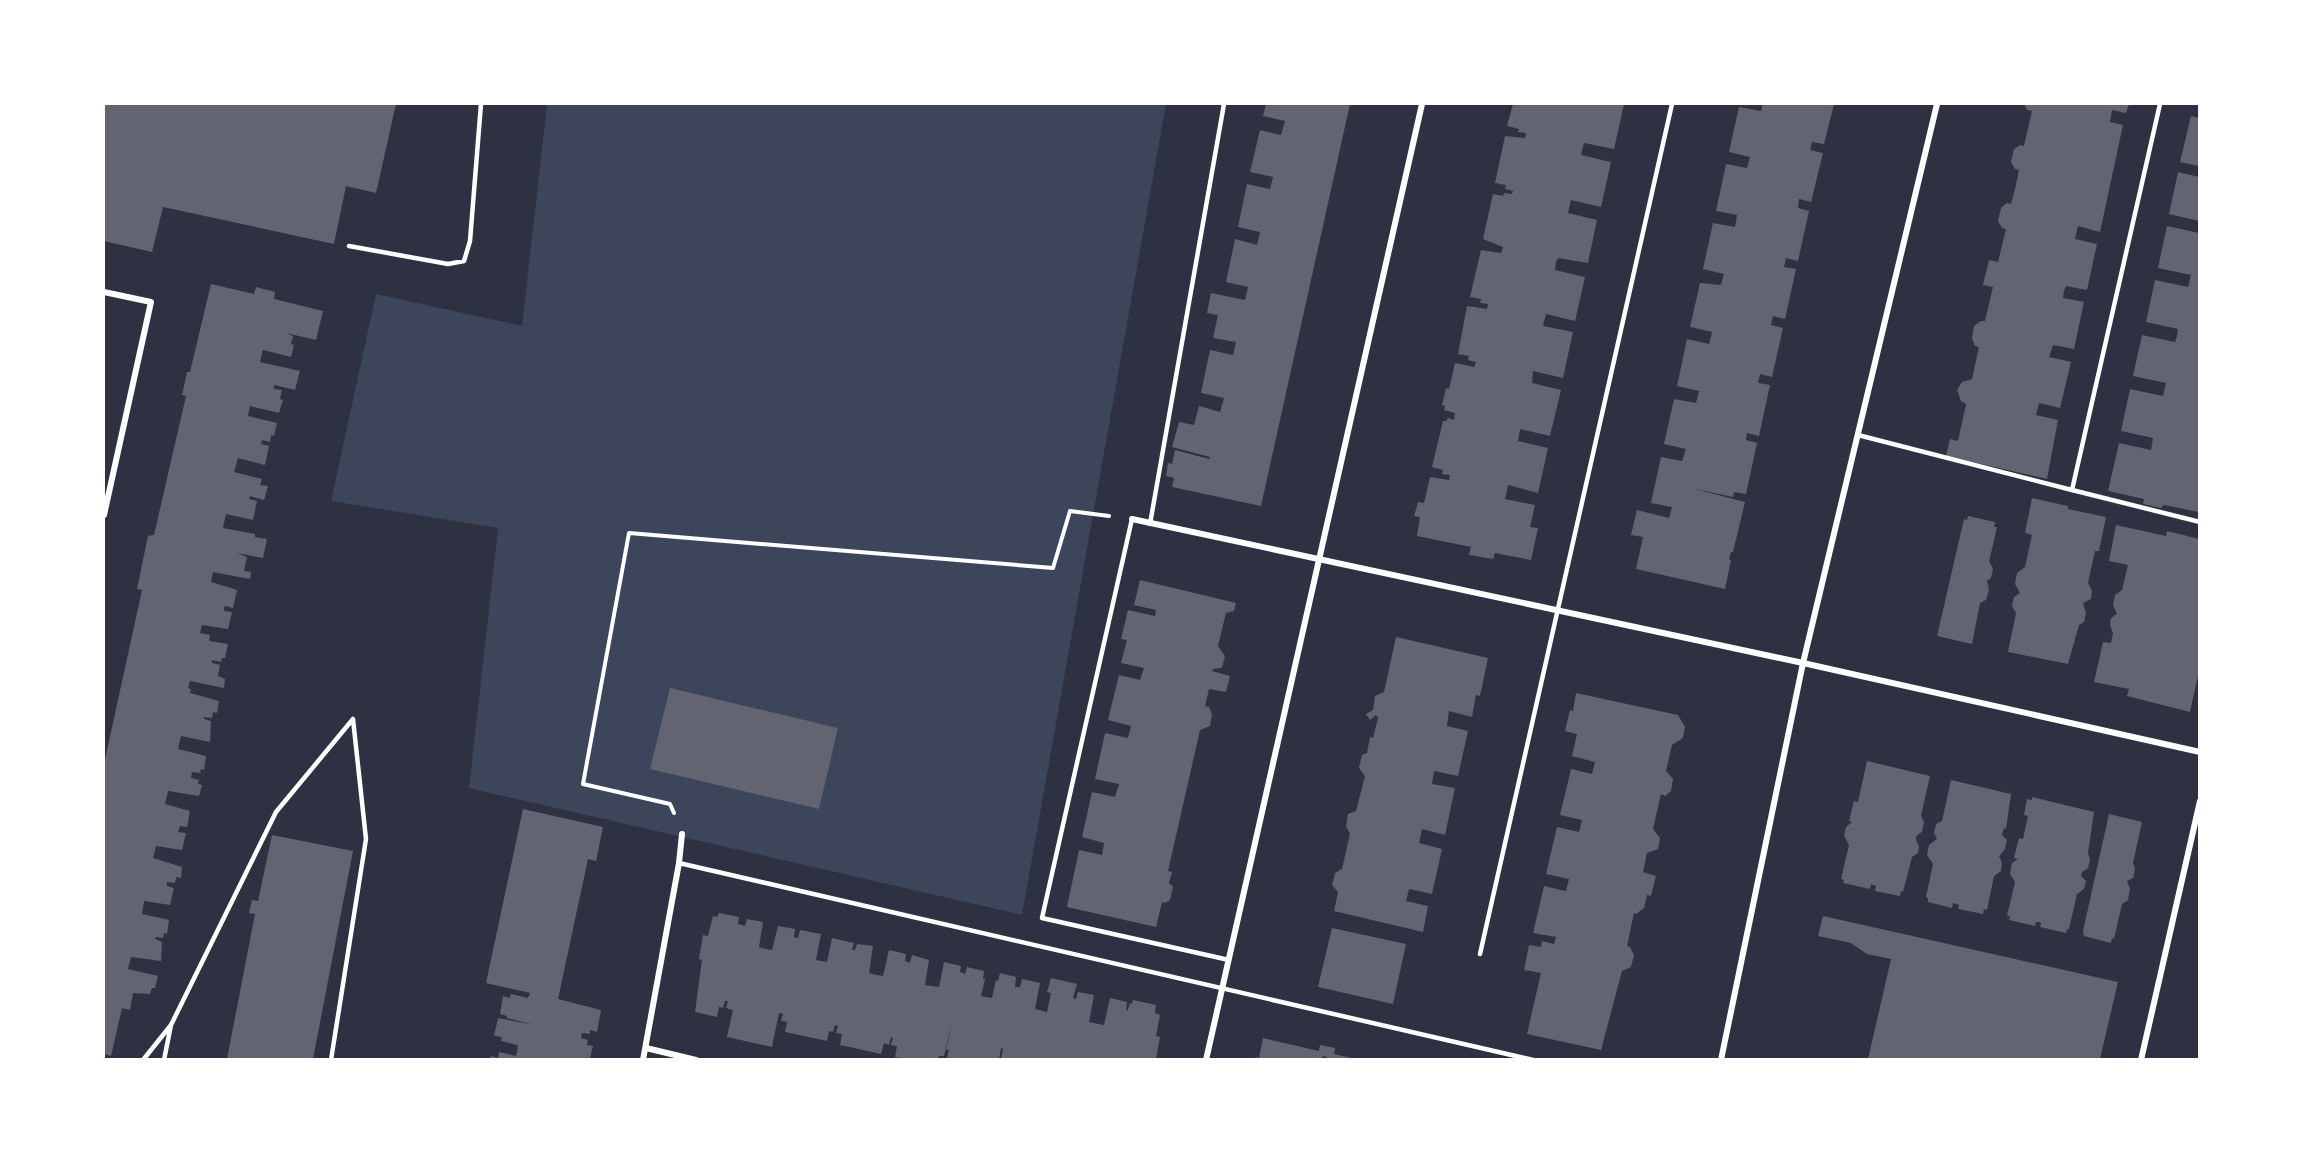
<svg xmlns="http://www.w3.org/2000/svg" width="2303" height="1163" font-family="Overpass,sans-serif">
<rect width="100%" height="100%" fill="#2d3142"/>
<polygon fill="#3c4559" points="547,104 1166,104 1022,915 469,788 498,528 331,501 376,294 522,326"/>
<g fill="#626471">
<polygon points="104,104 396,104 376,193 346,186 334,244 163,207 152,252 104,241"/>
<polygon points="1266,104 1350,104 1261,506 1172,487 1174,478 1166,476 1168,463 1172,464 1175,450 1209,459 1210,457 1172,447 1179,422 1194,425 1199,406 1220,412 1224,398 1201,393 1210,350 1233,355 1236,342 1213,338 1218,315 1207,313 1211,293 1245,300 1248,287 1226,282 1235,239 1257,245 1260,232 1238,227 1247,184 1270,189 1273,177 1250,172 1260,130 1281,135 1285,121 1263,116"/>
<polygon points="1513,104 1624,104 1614,149 1584,143 1581,155 1611,162 1601,207 1571,200 1568,213 1597,220 1588,263 1558,258 1556,262 1555,270 1585,277 1575,321 1546,314 1543,326 1573,332 1563,378 1533,371 1532,383 1561,390 1550,436 1520,429 1518,441 1548,448 1538,493 1508,485 1507,491 1505,499 1535,505 1530,527 1538,528 1531,560 1495,553 1493,559 1469,555 1471,547 1417,536 1420,517 1414,516 1418,502 1424,503 1430,477 1449,480 1450,475 1442,474 1443,470 1432,467 1443,421 1446,421 1448,418 1454,420 1455,413 1444,410 1445,406 1442,405 1446,388 1449,389 1455,363 1474,367 1476,362 1468,360 1469,356 1458,354 1467,306 1487,309 1488,304 1480,303 1481,299 1470,297 1481,250 1501,253 1503,247 1483,239 1493,194 1503,196 1504,193 1512,194 1513,191 1505,189 1506,185 1495,183 1505,136 1525,138 1526,133 1518,132 1519,129 1507,126"/>
<polygon points="1763,104 1834,104 1824,144 1812,142 1810,150 1823,153 1811,202 1799,199 1798,206 1798,208 1809,211 1798,261 1786,258 1784,267 1796,269 1785,319 1773,316 1771,325 1783,328 1772,377 1760,374 1758,383 1770,385 1759,436 1747,433 1746,440 1757,443 1746,494 1734,492 1733,497 1691,488 1745,502 1733,552 1731,552 1729,559 1731,560 1725,589 1636,569 1643,537 1631,535 1637,510 1669,518 1672,507 1651,503 1661,457 1682,461 1686,449 1664,444 1674,399 1696,403 1699,391 1677,386 1687,339 1709,344 1712,332 1690,327 1700,283 1721,285 1724,274 1703,269 1713,223 1735,227 1737,215 1716,211 1726,164 1747,168 1750,157 1729,152 1739,107 1761,111"/>
<polygon points="2024,104 2129,104 2126,113 2112,110 2110,122 2123,125 2100,232 2078,226 2075,239 2097,244 2087,290 2066,286 2064,291 2063,298 2084,302 2074,349 2053,345 2049,357 2071,362 2060,408 2039,403 2036,415 2058,420 2047,479 1946,456 1950,439 1958,441 1966,404 1961,401 1957,390 1962,382 1972,379 1979,347 1975,346 1972,338 1974,326 1981,321 1985,321 1993,287 1983,285 1989,260 1998,262 2006,229 2002,228 1998,221 2001,208 2007,203 2011,204 2015,189 2019,170 2015,169 2011,162 2014,149 2020,145 2024,146 2032,111 2027,110"/>
<polygon points="2191,116 2199,118 2199,166 2180,162"/>
<polygon points="2178,172 2199,177 2199,221 2169,214"/>
<polygon points="2167,226 2199,233 2199,512 2164,505 2161,508 2143,504 2144,499 2108,491 2119,443 2151,450 2153,438 2121,431 2130,389 2163,396 2166,383 2133,376 2142,335 2175,342 2177,336 2178,329 2146,322 2155,280 2188,287 2191,275 2158,268"/>
<polygon points="211,284 254,294 256,287 275,292 274,299 323,311 316,340 286,333 293,336 291,344 294,345 291,357 263,350 260,362 300,371 295,390 274,385 274,389 282,390 280,399 283,400 279,413 250,406 248,416 277,423 274,436 271,435 270,442 262,440 261,444 269,446 265,465 238,458 234,472 262,479 260,485 268,486 264,500 250,496 249,499 257,501 253,520 226,514 223,528 255,534 255,537 267,539 263,558 237,553 247,557 244,571 251,572 250,579 213,572 211,582 237,590 233,608 225,606 224,608 224,611 232,612 228,629 202,625 200,633 210,635 209,641 228,644 225,658 222,658 221,662 212,660 212,663 220,665 218,676 225,679 224,688 190,681 188,688 191,689 190,693 219,701 217,713 213,712 212,718 204,717 204,719 211,721 210,742 181,736 178,749 206,756 204,770 201,769 200,773 192,772 191,778 199,780 198,784 202,785 199,796 168,791 165,804 190,811 187,827 180,826 178,832 186,833 182,850 156,846 153,858 182,867 181,878 176,877 175,883 167,882 167,886 174,888 170,905 144,901 142,914 169,920 167,934 164,933 163,938 156,937 155,939 162,942 161,961 131,957 128,969 158,976 155,988 152,988 150,994 133,993 130,1010 122,1008 111,1056 104,1054 104,764 142,590 137,589 148,536 154,535 186,396 182,395 187,372 190,372"/>
<polygon points="2032,498 2068,506 2068,509 2106,517 2099,551 2095,551 2088,583 2092,591 2091,599 2083,603 2086,613 2084,622 2079,625 2068,664 2008,652 2016,613 2012,606 2014,597 2020,593 2015,584 2017,573 2025,567 2032,535 2025,533"/>
<polygon points="1968,516 1995,522 1994,527 1997,527 1989,562 1993,568 1991,578 1987,581 1989,590 1986,600 1980,603 1972,644 1937,636 1964,519 1967,520"/>
<polygon points="2116,525 2166,536 2167,531 2199,539 2199,671 2190,712 2127,696 2129,689 2094,682 2103,642 2111,643 2113,633 2110,625 2111,618 2117,614 2113,605 2115,595 2122,590 2128,565 2109,561"/>
<polygon points="1140,580 1236,603 1234,611 1226,613 1218,646 1225,656 1222,668 1213,669 1212,671 1230,676 1226,692 1209,689 1205,706 1209,707 1212,714 1210,726 1200,730 1168,871 1172,872 1169,883 1173,887 1170,900 1165,903 1162,902 1156,927 1067,907 1079,850 1102,855 1104,843 1082,837 1092,792 1115,797 1119,784 1095,779 1105,733 1128,738 1131,726 1108,720 1119,675 1140,680 1144,668 1121,663 1127,640 1121,639 1128,610 1155,616 1156,610 1134,605"/>
<polygon points="1396,637 1488,658 1480,696 1476,695 1472,717 1449,711 1447,726 1468,731 1458,776 1434,771 1432,784 1455,788 1445,835 1422,829 1419,843 1442,849 1432,894 1409,889 1406,901 1428,906 1423,932 1334,911 1338,892 1332,885 1334,878 1335,873 1342,869 1350,834 1346,826 1348,814 1356,811 1365,776 1359,768 1362,755 1367,753 1370,737 1373,738 1378,718 1376,715 1370,720 1366,714 1373,710 1375,696 1384,692"/>
<polygon points="670,688 838,728 819,809 650,769"/>
<polygon points="1576,693 1678,715 1685,727 1683,738 1672,745 1666,771 1673,779 1671,791 1665,796 1661,794 1653,829 1660,838 1659,844 1658,849 1647,853 1643,872 1656,876 1651,896 1647,895 1644,908 1636,914 1634,913 1627,946 1630,947 1634,955 1631,967 1622,971 1601,1050 1527,1034 1541,973 1524,970 1529,945 1541,947 1542,941 1554,944 1556,937 1533,933 1544,886 1566,891 1569,879 1546,874 1557,827 1579,832 1582,820 1560,815 1571,769 1592,774 1595,762 1572,756 1577,734 1565,731 1570,710 1573,711"/>
<polygon points="1867,761 1930,776 1921,816 1924,822 1922,832 1916,836 1916,840 1919,846 1918,853 1912,857 1903,892 1901,891 1900,896 1875,891 1876,886 1871,884 1870,889 1843,883 1844,880 1841,879 1849,845 1844,835 1846,827 1852,822 1849,821 1854,801 1858,802"/>
<polygon points="1951,780 2011,794 2006,829 2004,828 2002,835 2007,840 2005,849 1999,856 2002,863 2001,871 1994,876 1987,910 1984,909 1983,914 1958,909 1959,905 1953,903 1952,908 1928,902 1928,898 1926,897 1933,864 1927,855 1929,845 1937,839 1934,833 1936,824 1942,821"/>
<polygon points="2032,797 2094,812 2088,853 2090,860 2088,868 2082,872 2081,876 2086,881 2084,889 2077,894 2069,929 2067,929 2066,933 2040,927 2041,923 2039,922 2036,922 2035,926 2009,920 2010,916 2007,916 2015,882 2010,874 2012,863 2018,859 2014,858 2019,838 2023,839 2028,816 2024,815 2027,799 2032,800"/>
<polygon points="523,809 603,827 596,861 588,859 558,999 601,1010 597,1032 590,1030 590,1034 582,1033 581,1038 588,1040 587,1045 593,1046 590,1059 490,1059 491,1056 498,1058 499,1052 516,1056 517,1052 518,1045 501,1041 502,1037 494,1036 498,1018 535,1025 507,1018 507,1016 500,1014 503,996 510,998 511,994 528,998 530,993 486,983"/>
<polygon points="2109,814 2142,822 2133,863 2135,869 2133,878 2127,881 2130,889 2128,900 2122,904 2114,939 2112,938 2111,943 2084,936 2083,931"/>
<polygon points="272,835 353,851 313,1059 227,1059 255,914 249,913 252,900 258,901"/>
<polygon points="719,913 739,917 738,924 745,926 747,919 763,922 759,947 766,949 772,950 778,926 795,929 794,937 798,938 800,930 821,934 816,960 827,962 832,938 854,943 852,950 855,950 857,944 873,946 869,973 877,975 883,976 889,950 906,954 905,961 910,963 912,955 929,960 925,985 939,987 944,962 961,966 960,972 965,974 967,967 984,971 983,979 985,979 981,996 986,997 992,998 996,980 998,981 1000,973 1016,977 1015,987 1020,987 1022,979 1040,983 1035,1009 1047,1012 1051,993 1047,992 1051,978 1077,984 1073,998 1076,999 1078,992 1094,995 1089,1022 1104,1025 1110,998 1127,1002 1126,1010 1128,1010 1130,1003 1132,1004 1133,1000 1156,1005 1155,1013 1160,1015 1156,1036 1160,1037 1156,1059 1001,1059 1003,1049 1001,1048 999,1059 952,1059 947,1058 949,1050 946,1050 954,1013 944,1056 939,1056 938,1059 906,1059 895,1057 897,1046 891,1045 893,1038 891,1037 889,1045 884,1043 881,1054 840,1045 842,1034 836,1033 838,1026 835,1025 833,1032 829,1031 827,1041 785,1032 787,1022 781,1021 783,1014 779,1013 772,1047 727,1037 733,1010 726,1008 728,1001 725,1001 723,1008 719,1007 717,1017 695,1012 702,960 699,959 703,935 708,936 713,916 717,917"/>
<polygon points="1823,916 2118,982 2100,1059 1868,1059 1891,959 1867,954 1851,943 1818,936"/>
<polygon points="1332,928 1406,944 1393,1004 1318,987"/>
<polygon points="1263,1038 1319,1051 1320,1045 1335,1048 1334,1054 1356,1059 1326,1059 1327,1057 1323,1056 1322,1059 1256,1059 1256,1057 1259,1058"/>
</g>
<g fill="none" stroke-linecap="round" stroke-linejoin="round">
<polyline stroke="#fff" stroke-width="4" points="674,813 670,804 583,784 629,533 1053,568 1070,511 1109,516"/>
<g stroke="#fff" stroke-width="4.5">
<polyline points="2160,104 2072,490 2200,522"/>
<polyline points="349,246 448,264 464,261 470,241 481,104"/>
<polyline points="1858,435 2072,490"/>
<polyline points="1132,519 1042,918 1229,960"/>
<polyline points="1150,524 1224,104"/>
<polyline points="679,863 1533,1060"/>
<polyline points="1480,954 1672,104"/>
<polyline points="171,1025 276,812 353,719 366,839 331,1060"/>
<polyline points="143,1060 171,1025 164,1060"/>
</g>
<g stroke="#fff" stroke-width="6">
<polyline points="104,292 151,302 104,515"/>
<polyline points="1132,519 1803,663 2200,752"/>
<polyline points="646,1048 696,1060"/>
<polyline points="643,1060 679,863 682,834"/>
<polyline points="1206,1060 1422,104"/>
<polyline points="1721,1060 1803,663 1937,104"/>
<polyline points="2141,1060 2200,801"/>
</g>
</g>
<rect width="2303" height="1163" fill="none" stroke="#ffffff" stroke-width="210"/>
</svg>
